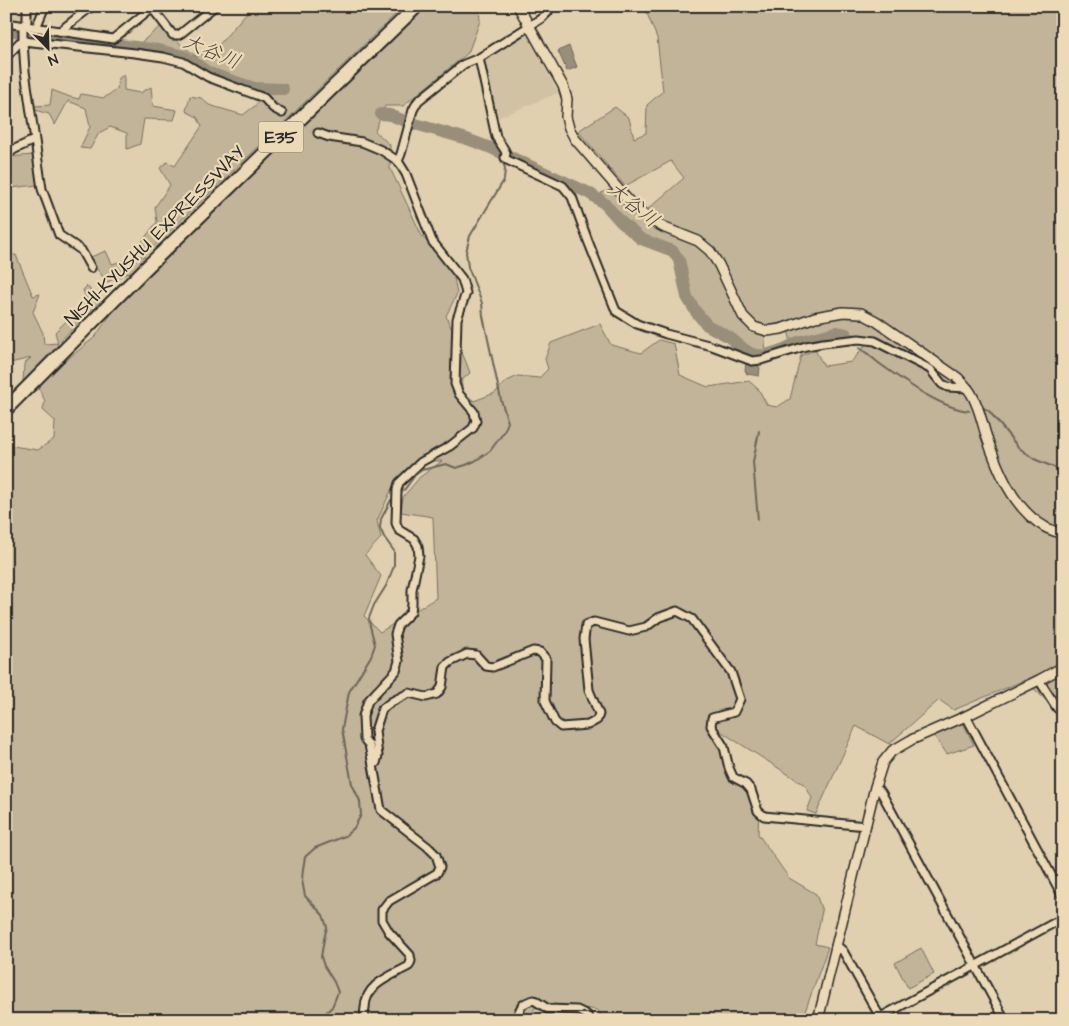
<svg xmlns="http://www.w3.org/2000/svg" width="1069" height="1026" font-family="'Architects Daughter','Klee One',sans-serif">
<rect width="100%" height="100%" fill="#e0d0af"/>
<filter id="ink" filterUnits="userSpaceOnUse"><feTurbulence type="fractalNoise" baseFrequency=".02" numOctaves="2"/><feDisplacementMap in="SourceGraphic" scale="10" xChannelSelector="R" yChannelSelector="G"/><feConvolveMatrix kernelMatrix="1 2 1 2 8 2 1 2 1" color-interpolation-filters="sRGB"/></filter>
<g filter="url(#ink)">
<g fill="#d1c2a4">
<polygon points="6,6 23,6 23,22 6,19"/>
<polygon points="527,33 558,93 495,119 483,61"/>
</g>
<g fill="#c2b499" stroke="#767062" fill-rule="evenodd">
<path d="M252,6H404L271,135L145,255L141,264L151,274L428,6H479L480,21L468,53L403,106H385L375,131L390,145V168L422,236L453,272L457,294L446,316L466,362L470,373L461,381L463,392L474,401L495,393L505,382L518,376L539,378L548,369L545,359L551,343L600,324L611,345L641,353L659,340L674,344L680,375L708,387L749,381L759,390L767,405L777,407L790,399L801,355L815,350L824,366L851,362L870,340L851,333L792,346L786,322L764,326L766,356L753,359L709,322L689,296L682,260L675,249L644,239L621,218L601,193L610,190L631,213L648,209L684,178L671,161L625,186L578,131L615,107L629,118L634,138L646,133L647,105L663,91L657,38L644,6H1063V717L1025,680L954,710L939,700L889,744L856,726L816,814L807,811L812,798L805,785L717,729L732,771L748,780L759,808L758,834L789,878L816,894L822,911L815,944L828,947L802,1020H603L598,1010L538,1002L529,1020H6V445L38,450L54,439L55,421L43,410L45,401L39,389L33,391L23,382L24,364L31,358L6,364V255H16L33,296L40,294L33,312L43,333L44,344L58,343L55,332L87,301L83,290L87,286L100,302L58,343L54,352L64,362L95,337L114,310L107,300L136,283L131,272L107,282L88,258L106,251L112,264L144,255L141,243L157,222L155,207L170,185L160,168L167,162L175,166L202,126L197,117L186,111L190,96L201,98L209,105L243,115L256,105L268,87L213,70L195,56L138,45L162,25L172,37L196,56L218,46ZM417,461H442L420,477L403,497L401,512L433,517L436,598L380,632L364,616L381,576L365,555L381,538L377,521L395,482Z"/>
<polygon points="124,75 124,90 140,93 151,87 153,106 177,110 174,120 144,119 140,144 127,149 127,133 110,127 99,133 90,149 80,148 90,127 86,108 68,101 55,125 49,114 35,110 34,106 50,105 52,90 70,97 79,99 81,94 104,98 117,89 119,78"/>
<polygon points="34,155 38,185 10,188 6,186 6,158 8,157"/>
<polygon points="963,723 974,745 947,754 934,736"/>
<polygon points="921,948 934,974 908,988 895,963"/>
</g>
<g fill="#988e7a" stroke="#6c665a">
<polygon points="569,46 577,67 567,71 558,51"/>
<polygon points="746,363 757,364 760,368 759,376 747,374 745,370"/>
</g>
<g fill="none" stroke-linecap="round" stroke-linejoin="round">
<g stroke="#6c665a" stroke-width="2">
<path d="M859,348C867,352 873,359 880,364C904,381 940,408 969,411"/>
<polyline points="984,408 989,411 1018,447 1034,459 1063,471"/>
<polyline points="400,493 405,489 415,475 422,470 446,464 456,468 466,465 475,461 490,451 504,432 508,422 501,400 483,316 482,303 468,267 466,252 470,236 504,180 505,168 499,152"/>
<polyline points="758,520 753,462 759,431"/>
<polyline points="318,1020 332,1007 338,992 334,982 324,966 321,957 324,939 327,927 323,915 305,896 302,880 303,869 305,857 315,848 345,836 354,828 361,815 360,801 352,784 342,729 349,692 371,656 375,645 370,626 369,618 374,605 386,586 394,566 394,551 384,537 380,528 381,519 391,500 394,498"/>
</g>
<g stroke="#988e7a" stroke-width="12">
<polyline points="6,30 158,50 184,56 209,73 254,88 283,89"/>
<polyline points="381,114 390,115 405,121 467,139 491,148 589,193 605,204 621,222 641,239 673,251 679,260 687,297 696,312 707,325 729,337 745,350 752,354 763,356 782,350 798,342 836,332 846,334"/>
</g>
<polyline stroke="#bcaf95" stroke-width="7" stroke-dasharray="7 3.5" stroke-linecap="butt" points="282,113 318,133"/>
<defs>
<g id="minor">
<polyline points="27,6 27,21 23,29 23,41 135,53 163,57 183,62 208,77 264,98 273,108 282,113"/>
<polyline points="550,6 548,12 542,18 479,58 464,64 418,101 413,110 401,154 398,161 406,174 432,241 462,279 466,293 457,319 455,384 459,394 474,412 476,421 473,428 450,446 421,462 399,483 397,490 396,523 399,530 414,539 418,546 419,556 412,590 412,604 411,612 398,625 395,634 399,661 396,671 368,701 363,716 364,739 369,745 373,765 376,763 378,756 375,731 382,709 391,702 409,693 426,697 437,694 442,687 445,667 450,662 467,654 476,655 486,666 493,667 533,651 540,652 546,659 545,701 555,722 561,727 588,725 597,720 599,714 589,690 584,639 586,625 594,622 629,631 646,627 658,618 677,611 692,619 731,672 740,699 734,712 712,718 711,726 724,747 729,768 733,777 746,784 751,790 758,811 764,816 866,826"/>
<polyline points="152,8 173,35 179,35 215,6"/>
<polyline points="6,23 113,39 154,6"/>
<polyline points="36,28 45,6"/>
<polyline points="60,31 92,6"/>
<polyline points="23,41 25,71 42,189 59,235 81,250 91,268"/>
<polyline points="6,57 19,43 23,41"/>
<polyline points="479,58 496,137 504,149 506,153 505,158 507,160 563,186 572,197 588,241 616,311 637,324 666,334 712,346 752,361 761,360 806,346 823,343 859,339 875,341 930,369 942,384 948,387 968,388"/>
<polyline points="318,133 329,137 362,142 381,150 398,161"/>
<polyline points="6,155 15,149 34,140"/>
<polyline points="1039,680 1057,708 1063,713"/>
<polyline points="966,716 1063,897"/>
<polyline points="875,787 881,792 1005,1020"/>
<polyline points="836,945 843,951 880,1017"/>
<path d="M366,1020C364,1016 364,1013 365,1008C365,984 391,976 409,966L411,961L410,955L389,932L382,920V910L389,901L437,873L440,867L436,855L428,847L381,810L373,765"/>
<path d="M514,1020C523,1009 517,1004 534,1000L548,1009L577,1010L587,1015L589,1020"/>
<polyline points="875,1020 1063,918"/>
</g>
<g id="tertiary">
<path d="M518,6L563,86L567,99L566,117L569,128L575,139L633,206L652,221L665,228L698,241L710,251L719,265L743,316L754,327L767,331L781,329L815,317L843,312L861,313L876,321L958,378C963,383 969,389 972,395C979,407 982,422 986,435C997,468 1013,509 1045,527C1050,530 1057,532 1063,534"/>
<polyline points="818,1020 875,787 883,762 892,751 911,740 966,716 1039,680 1063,667"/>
</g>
<polyline id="motorway" points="6,409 146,268 417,6"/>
</defs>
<use href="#minor" stroke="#2b2b2b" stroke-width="11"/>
<use href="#tertiary" stroke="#2b2b2b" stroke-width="12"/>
<use href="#motorway" stroke="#2b2b2b" stroke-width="16"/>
<use href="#minor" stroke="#ecdab7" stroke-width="7"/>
<use href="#tertiary" stroke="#ecdab7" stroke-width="9"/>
<use href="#motorway" stroke="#ecdab7" stroke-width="12"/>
</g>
</g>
<g text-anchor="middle" stroke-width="4.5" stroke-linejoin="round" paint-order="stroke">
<rect fill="#ecdab7" stroke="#656055" stroke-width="1" x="258.5" y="121.5" width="45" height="31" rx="4"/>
<g font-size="18" font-weight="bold" fill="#2b2b2b">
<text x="281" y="143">E35</text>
</g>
<g font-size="19" fill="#2b2b2b" stroke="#ecdab7">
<text transform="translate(154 235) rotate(-45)" y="7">NISHI-KYUSHU EXPRESSWAY</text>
</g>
<g font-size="20" font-style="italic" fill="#4c4943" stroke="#ecdab7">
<text transform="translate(212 51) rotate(23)" y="7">大谷川</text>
<text transform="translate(634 204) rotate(39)" y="7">大谷川</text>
</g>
</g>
<rect width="1069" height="1026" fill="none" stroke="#ecdab7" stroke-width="25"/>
<rect x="12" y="12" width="1044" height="1001" fill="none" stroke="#2b2b2b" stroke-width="2" filter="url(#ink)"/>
<g transform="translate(48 48) rotate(157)" stroke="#ecdab7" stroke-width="4" paint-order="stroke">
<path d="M0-4L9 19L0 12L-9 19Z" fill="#2b2b2b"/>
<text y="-8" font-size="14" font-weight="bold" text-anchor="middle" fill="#2b2b2b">N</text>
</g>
</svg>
